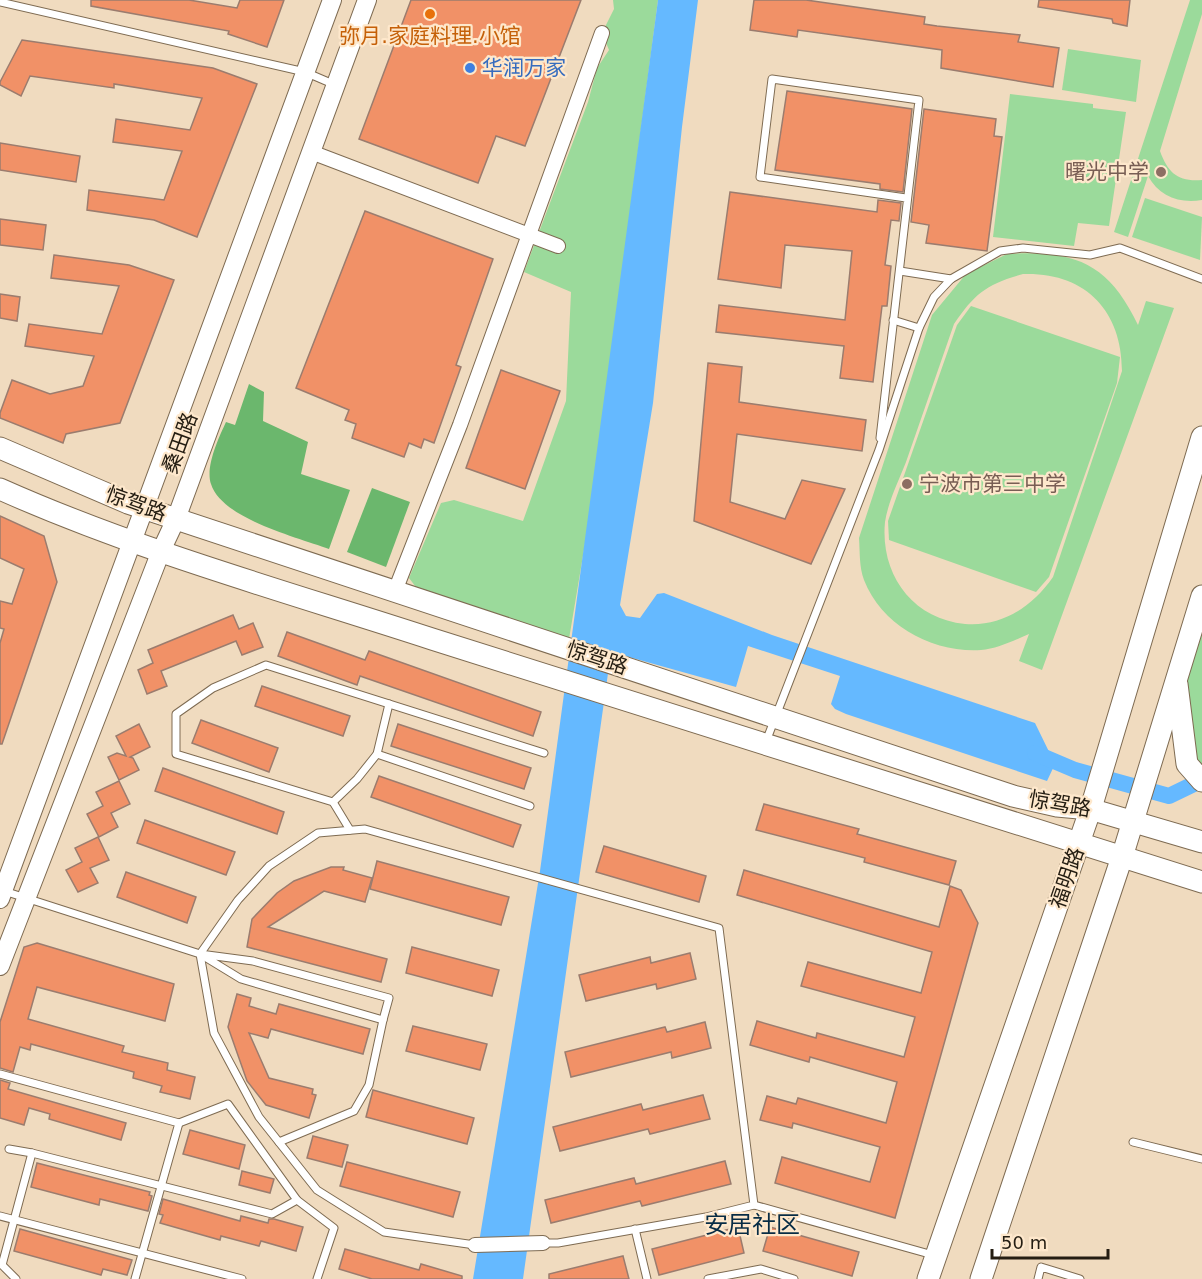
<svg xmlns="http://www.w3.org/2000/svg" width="1202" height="1279" font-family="'DejaVu Sans','Noto Sans SC',sans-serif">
<rect width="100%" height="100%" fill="#f0dbbf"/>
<g fill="#9bda9b" fill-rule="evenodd">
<polygon points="613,0 658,0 591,508 569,639 422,595 409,578 441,503 454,500 523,521 566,401 571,292 524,272 588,102 597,68 609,50 602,33 614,9"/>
<path d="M1190,0H1202V14L1160,151C1168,173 1178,182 1202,180V200C1179,204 1159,196 1148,176L1128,237L1114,232Z"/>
<polygon points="1068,49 1141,60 1136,102 1062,90"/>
<polygon points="1010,94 1093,104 1093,108 1126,112 1109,226 1078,223 1074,246 993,237"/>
<polygon points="1145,198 1202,217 1200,260 1132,237"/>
<path d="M1007,254C1074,250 1108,262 1138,325L1146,301L1174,308L1042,670L1019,661L1029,634C1015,640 997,649 981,650C933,653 882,626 864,580C859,567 860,552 859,538L932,315L966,274ZM1023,274C1085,272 1122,310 1122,371L1053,577C1032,607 1002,627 965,624C912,619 880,574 885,522C888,502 899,480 906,462C922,416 938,370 954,324C975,293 987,284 1023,274Z"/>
<polygon points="971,306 1120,357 1117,383 1049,577 1036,592 889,540 888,521 957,325"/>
<polygon points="1202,612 1202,771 1197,773 1180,677"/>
</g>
<g fill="#6bb76d">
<path d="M249,384L264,392L263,421L308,442L301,474L350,490L329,549C297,537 222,519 211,484C205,467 219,437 226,422L235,425Z"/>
<polygon points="372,488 410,502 386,567 347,552"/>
</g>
<polygon fill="#65b9ff" points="658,0 698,0 682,127 653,403 620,605 626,616 640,618 657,594 664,593 772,635 1035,723 1055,764 1047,781 846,714 835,709 831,704 840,676 748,646 736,687 611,652 523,1279 473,1279 540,871"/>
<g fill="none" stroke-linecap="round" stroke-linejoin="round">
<polyline stroke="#65b9ff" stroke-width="16" points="1035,753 1075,770 1169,796 1202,780"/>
</g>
<g fill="#f19167" stroke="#9b7c6e" stroke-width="1.5">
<polygon points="91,0 189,0 237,8 240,0 284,0 267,47 228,34 229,31 91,6"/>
<polygon points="411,0 581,0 525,146 496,136 478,183 359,139"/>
<polygon points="754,0 806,0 925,17 924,24 937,26 1020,35 1018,42 1059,48 1053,87 941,68 942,50 798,30 797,37 750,30"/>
<polygon points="1039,0 1130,0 1127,26 1113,23 1112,19 1038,7"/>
<polygon points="22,40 213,68 257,84 197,237 154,220 87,210 89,190 164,200 182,151 113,142 116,119 190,130 202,98 114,84 114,88 30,76 21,96 0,85 0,82"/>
<polygon points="787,91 912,109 903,192 880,189 880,184 775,170"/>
<polygon points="924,109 996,119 994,136 1002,137 987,251 926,243 929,225 911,222"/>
<polygon points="0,143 80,156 76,182 0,170"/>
<polygon points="730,192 877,212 878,200 901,203 899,221 891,220 885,265 891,266 887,306 882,306 873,382 840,378 844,346 716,332 719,305 845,320 852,251 785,245 781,288 718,279"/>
<polygon points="365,211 493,259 456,365 461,367 434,443 424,439 421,448 409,443 404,457 352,438 356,424 345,420 349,410 296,388"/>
<polygon points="0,219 46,225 43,250 0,245"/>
<polygon points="54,255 129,265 174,280 120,423 66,434 63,443 0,418 0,413 12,380 50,394 83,386 94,356 25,346 29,324 102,334 119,286 51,278"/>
<polygon points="0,294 20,297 17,321 0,318"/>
<polygon points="708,363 742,367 739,402 866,420 862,451 737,434 730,502 785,519 802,480 845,489 811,564 694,521"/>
<polygon points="501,370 560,391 525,489 466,468"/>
<polygon points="0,516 44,536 57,582 2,744 0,744 0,643 4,629 0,628 0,601 12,604 24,569 0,558"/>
<polygon points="233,615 239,629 253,623 263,647 242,655 236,641 161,671 167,686 147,694 138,670 153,663 148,650"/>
<polygon points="287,632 365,660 369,651 541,712 533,736 360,676 357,685 278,656"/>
<polygon points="262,686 350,716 343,736 255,706"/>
<polygon points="201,720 278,748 269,772 192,743"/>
<polygon points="139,724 150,747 130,757 133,758 139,770 119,780 108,757 117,753 126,756 116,736"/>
<polygon points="398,724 531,768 524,789 391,746"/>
<polygon points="163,768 284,812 277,834 155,791"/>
<polygon points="379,776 521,825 513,847 371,797"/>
<polygon points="119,781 130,804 111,813 118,827 99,837 87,814 103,806 96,792"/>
<polygon points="764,804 859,829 857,834 956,861 949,885 864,862 865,858 756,830"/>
<polygon points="145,820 235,852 226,875 137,843"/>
<polygon points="98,837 109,860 90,868 98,883 78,892 66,870 82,862 75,848"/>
<polygon points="604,846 706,876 699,902 596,872"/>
<polygon points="377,861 509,897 501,925 370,889"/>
<polygon points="331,867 344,867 343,870 372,878 365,902 324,891 268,927 387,959 381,982 247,947 252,919 277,893 294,881"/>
<polygon points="744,870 939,927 950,886 961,890 978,923 895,1218 775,1183 782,1157 870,1182 880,1147 793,1123 792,1128 760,1120 767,1096 796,1104 798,1098 886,1123 897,1082 810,1057 809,1062 750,1045 757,1021 816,1038 817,1033 904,1057 915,1017 801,986 808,962 921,993 932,952 737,895"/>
<polygon points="126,872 196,897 187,923 117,897"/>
<polygon points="37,943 174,984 165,1021 37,987 28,1019 124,1046 122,1052 168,1063 167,1070 195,1077 190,1099 160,1092 162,1086 133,1078 134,1072 31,1044 30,1050 20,1047 13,1072 0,1068 0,1022 24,947"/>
<polygon points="412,947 499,970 492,996 406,973"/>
<polygon points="690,953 696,979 657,989 656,984 586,1001 579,975 650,957 651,963"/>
<polygon points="237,994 251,998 249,1006 276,1014 279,1004 370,1029 363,1054 271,1029 268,1038 249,1033 269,1078 313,1089 312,1094 316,1095 309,1118 266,1105 247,1081 228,1027"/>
<polygon points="705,1022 711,1048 672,1058 671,1052 571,1077 565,1052 665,1027 667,1032"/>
<polygon points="413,1026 487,1044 480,1070 406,1051"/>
<polygon points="0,1080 10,1083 8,1089 126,1123 121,1140 49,1119 50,1114 29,1108 24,1125 0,1118"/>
<polygon points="373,1090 474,1118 467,1144 366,1117"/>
<polygon points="703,1095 710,1119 650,1134 648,1129 560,1151 553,1127 641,1104 643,1110"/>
<polygon points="190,1130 245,1145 239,1169 183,1154"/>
<polygon points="313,1136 348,1145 342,1167 307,1158"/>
<polygon points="725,1161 731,1184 642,1206 640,1201 551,1223 545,1200 634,1178 636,1184"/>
<polygon points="347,1162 460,1192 453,1217 340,1186"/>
<polygon points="37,1163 150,1192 149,1195 152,1196 148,1211 100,1199 99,1205 31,1187"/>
<polygon points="242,1171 274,1179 270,1193 239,1185"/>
<polygon points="163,1199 240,1221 241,1216 268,1223 269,1219 274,1219 303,1227 296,1251 261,1241 259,1246 221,1236 220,1240 160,1223 163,1215 159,1214"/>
<polygon points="738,1227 744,1253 659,1275 652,1249"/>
<polygon points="770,1227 859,1252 852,1276 763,1251"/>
<polygon points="20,1229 132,1260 127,1275 103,1269 101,1275 14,1251"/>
<polygon points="345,1249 419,1270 421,1264 462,1276 462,1279 372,1279 339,1269"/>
<polygon points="623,1256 629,1279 549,1279 549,1274"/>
</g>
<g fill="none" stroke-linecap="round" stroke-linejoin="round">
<defs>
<g id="service">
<polyline points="0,2 305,72 333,84"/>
<polyline points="900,271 951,279"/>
<polyline points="893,320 919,328"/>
<polyline points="880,438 919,100 772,79 760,177 906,198"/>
<polyline points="765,744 879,450 919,328 934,297 951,279 1000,251 1023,248 1090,255 1120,248 1202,279"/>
<polyline points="377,754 530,806"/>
<polyline points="333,802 357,779 377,754 389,704"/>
<polyline points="350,830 333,802 176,754 176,714 213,688 266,665 544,753"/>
<polyline points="4,891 200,954 214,1033 259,1117 317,1190 384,1232 475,1245"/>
<polyline points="200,954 238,900 269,866 318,833 365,829 719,928 754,1205 706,1217 558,1243 543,1243"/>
<polygon points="200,954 253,961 389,998 383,1020 241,979"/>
<polyline points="0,1074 179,1123 135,1279"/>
<polyline points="279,1142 354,1111 369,1085 383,1020"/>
<polyline points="1133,1142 1202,1159"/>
<polyline points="9,1149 32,1153 272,1214 297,1200 228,1104 179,1123"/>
<polyline points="297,1200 334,1228 317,1279"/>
<polyline points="754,1205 933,1255"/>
<polyline points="0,1216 242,1279"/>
<polyline points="635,1229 647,1279"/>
<polyline points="16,1279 2,1265 32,1153"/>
<polyline points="708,1279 761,1269 794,1279"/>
<polyline points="1038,1279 1041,1267 1080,1279"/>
</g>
<g id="minor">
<polyline points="311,152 558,246"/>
<polyline points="395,591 460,425 602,33"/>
<polyline points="475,1245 543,1243"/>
</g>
<g id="secondary">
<polyline points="0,899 332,0"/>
<polyline points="0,966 161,551 176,519 367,0"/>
</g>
<g id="primary">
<polyline points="0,448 128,503 1013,796 1057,806 1090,809 1202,842"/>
<path d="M0,489C139,551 288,592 432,639C688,722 945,802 1202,882"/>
<polyline points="1177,684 1187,764 1202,781"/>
<polyline points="928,1279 1091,808 1202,437"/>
<polyline points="981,1279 1122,857 1202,596"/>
</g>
</defs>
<use href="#service" stroke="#7e6b52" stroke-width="9"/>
<use href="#minor" stroke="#7e6b52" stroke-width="16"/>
<use href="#secondary" stroke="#7e6b52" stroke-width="20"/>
<use href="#primary" stroke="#7e6b52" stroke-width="23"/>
<use href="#service" stroke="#fff" stroke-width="7"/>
<use href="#minor" stroke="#fff" stroke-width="14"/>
<use href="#secondary" stroke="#fff" stroke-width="18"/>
<use href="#primary" stroke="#fff" stroke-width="21"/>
</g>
<circle fill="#e8710a" stroke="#fee8cc" stroke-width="2" cx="430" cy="14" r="6"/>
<circle fill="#3f7fe0" stroke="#fee8cc" stroke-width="2" cx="470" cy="68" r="6"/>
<g fill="#8d6e63" stroke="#fee8cc" stroke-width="2">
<circle cx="1161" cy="172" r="6"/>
<circle cx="907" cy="484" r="6"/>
</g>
<g text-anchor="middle" stroke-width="4.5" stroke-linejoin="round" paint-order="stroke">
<g font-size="21" fill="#c56008" stroke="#fee8cc">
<text x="430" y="43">弥月.家庭料理.小馆</text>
</g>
<g font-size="21" fill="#366cbe" stroke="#fee8cc" text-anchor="start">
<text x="482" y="75">华润万家</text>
</g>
<g font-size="21" fill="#785e54" stroke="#fee8cc" text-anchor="end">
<text x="1149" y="179">曙光中学</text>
<text x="919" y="491" text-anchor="start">宁波市第三中学</text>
</g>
<g font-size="21" fill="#241d12" stroke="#fee8cc">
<text transform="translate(180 443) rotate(-70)" y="7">桑田路</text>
<text transform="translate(136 504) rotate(20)" y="7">惊驾路</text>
<text transform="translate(597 658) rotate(18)" y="7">惊驾路</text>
<text transform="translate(1060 804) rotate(10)" y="7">惊驾路</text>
<text transform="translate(1067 878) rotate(-71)" y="7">福明路</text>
</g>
<g font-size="24" fill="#072c45" stroke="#fee8cc">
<text x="752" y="1233">安居社区</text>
</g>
</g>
<path d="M992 1249v9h116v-9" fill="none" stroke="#241d12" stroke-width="3"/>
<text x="1001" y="1249" font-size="18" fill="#241d12" stroke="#fee8cc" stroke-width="4.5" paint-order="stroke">50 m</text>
</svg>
